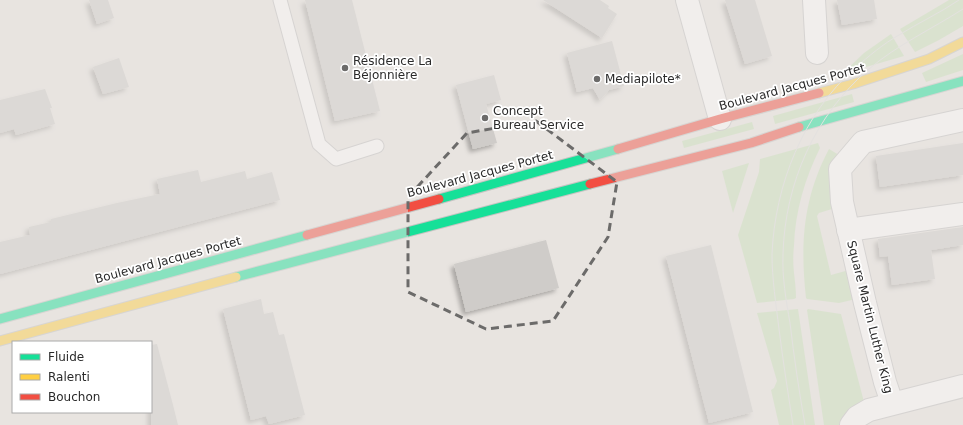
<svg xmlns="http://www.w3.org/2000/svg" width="963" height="425" font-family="'DejaVu Sans',sans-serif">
<defs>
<filter id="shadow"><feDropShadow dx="-3.5" dy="3.5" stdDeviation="2" flood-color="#0004"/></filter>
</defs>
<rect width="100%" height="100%" fill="#e8e4e0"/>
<g fill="#cbe1bb">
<polygon points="949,0 963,0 963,26 939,40 915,52 900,29"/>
<polygon points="891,34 904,56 842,74 864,53"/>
<polygon points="963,54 963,70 926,82 922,73"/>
<polygon points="852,94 854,102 775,124 773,116"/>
<polygon points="752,122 754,129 684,148 682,141"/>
<path d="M818,143L820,148C805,178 795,212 794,246C793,255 793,264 794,273C795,281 796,290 796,298L794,299L757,303L738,235L759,172L760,159Z"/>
<path d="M829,149L839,155L831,197L832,209L819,213L817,216L831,275L849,270L856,299L839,303L807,299L806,298C800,244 803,198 829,149Z"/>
<polygon points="749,163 733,213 722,171"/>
<polygon points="798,309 815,425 779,425 771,390 774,388 777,381 757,313"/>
<path d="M808,309L841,314L864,402C852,406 844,413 839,425H824L807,310Z"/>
</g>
<g fill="#cfccc9" filter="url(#shadow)">
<polygon points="89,0 108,0 114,18 97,24"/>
<polygon points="305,0 352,0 380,111 335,121"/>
<polygon points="543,0 600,0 609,6 608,8 617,14 602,38"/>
<polygon points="725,0 755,0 772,56 745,64"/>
<polygon points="837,0 874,0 877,19 842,25"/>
<polygon points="612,41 624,86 609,90 600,100 593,88 577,92 567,53"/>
<polygon points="119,58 129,87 103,94 93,67"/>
<polygon points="494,75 501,100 486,104 497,143 473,149 456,85"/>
<polygon points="45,89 52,108 50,108 55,124 16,135 14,129 0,133 0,100"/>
<polygon points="963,143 963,175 880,187 876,156"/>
<polygon points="198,170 201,182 245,171 247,179 272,172 280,200 0,274 0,242 30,235 29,227 51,222 51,219 117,203 160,194 157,179"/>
<polygon points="963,227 963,245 931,250 935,279 892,285 888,256 880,257 878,239"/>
<polygon points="546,240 559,288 466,312 454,264"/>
<polygon points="711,245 753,412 709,423 666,256"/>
<polygon points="261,299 264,314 273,312 279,335 284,334 305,415 269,424 266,416 251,420 223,309"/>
<polygon points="157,344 173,405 178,425 151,425 151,345"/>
</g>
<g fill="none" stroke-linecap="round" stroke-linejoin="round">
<defs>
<polyline id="lane" points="280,0 319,144 336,159 377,146"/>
<g id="street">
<polyline points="687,0 720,119"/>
<polyline points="814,0 817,53"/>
<polyline points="848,230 963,214"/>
<polyline points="892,403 885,382 865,303 842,202 840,169 863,142 963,120"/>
<polyline points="851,425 857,417 869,410 963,386"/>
</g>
<g id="fast">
<polyline points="799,127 963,81"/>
<polyline points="439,199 618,149"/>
<polyline points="236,277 590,184"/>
<polyline points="0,319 307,235"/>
</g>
<g id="slow">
<polyline points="819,93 853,84 929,59 963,42"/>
<polyline points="0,341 236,277"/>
</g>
<g id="jam">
<polyline points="618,149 720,119 819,93"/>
<polyline points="590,184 751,143 799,127"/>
<polyline points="307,235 439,199"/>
</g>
</defs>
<use href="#lane" stroke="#c2c0c1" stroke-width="15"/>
<use href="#street" stroke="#c2c0c1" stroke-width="24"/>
<use href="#fast" stroke="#c4c3c1" stroke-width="11"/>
<use href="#slow" stroke="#c4c3c1" stroke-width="11"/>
<use href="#jam" stroke="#c4c3c1" stroke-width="11"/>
<use href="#lane" stroke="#fcfbfa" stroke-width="13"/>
<use href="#street" stroke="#fcfbfa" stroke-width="22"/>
<use href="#fast" stroke="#16e098" stroke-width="9"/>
<use href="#slow" stroke="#ffcf43" stroke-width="9"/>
<use href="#jam" stroke="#f24e42" stroke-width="9"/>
<g stroke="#deddde" stroke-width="1">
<path d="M793,425C788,393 783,361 779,329C776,304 772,279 772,254C775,185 803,114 855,68C869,56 883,44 899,35C918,23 940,13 959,0"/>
<path d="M805,425C799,391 794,357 790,323C786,300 782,277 783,254C785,183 815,115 869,69C897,45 932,29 963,9"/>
</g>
</g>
<path d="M0 0H963V425H0ZM536,121L617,182L608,237L553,321L486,329L408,292V197L467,133Z" fill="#e8e4e0" fill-opacity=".55" fill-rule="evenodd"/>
<path fill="none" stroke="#6c6b6a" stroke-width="3" stroke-dasharray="8 5" stroke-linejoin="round" d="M536,121L617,182L608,237L553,321L486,329L408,292V197L467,133Z"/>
<g fill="#6c6b6a" stroke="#fff" stroke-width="1.5">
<circle cx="345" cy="68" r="4"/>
<circle cx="597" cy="79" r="4"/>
<circle cx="485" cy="118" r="4"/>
</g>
<g text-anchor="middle" stroke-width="3.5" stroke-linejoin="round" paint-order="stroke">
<g font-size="12" fill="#2a2a2a" stroke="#fff" text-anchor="start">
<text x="353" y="65">Résidence La<tspan x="353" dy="14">Béjonnière</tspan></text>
<text x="605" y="83">Mediapilote*</text>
<text x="493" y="115">Concept<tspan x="493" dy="14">Bureau Service</tspan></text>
</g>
<g font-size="12" fill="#2a2a2a" stroke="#fff">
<text transform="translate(792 87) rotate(-15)" y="4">Boulevard Jacques Portet</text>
<text transform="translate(480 174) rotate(-15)" y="4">Boulevard Jacques Portet</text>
<text transform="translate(168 260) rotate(-15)" y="4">Boulevard Jacques Portet</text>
<text transform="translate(870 317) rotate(76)" y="4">Square Martin Luther King</text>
</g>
</g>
<rect x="12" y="341" width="140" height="72" fill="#ffffff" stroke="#aaaaaa"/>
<rect x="20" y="354" width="20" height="6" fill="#16e098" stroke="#aaaaaa"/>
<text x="48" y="361" font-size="12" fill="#2a2a2a">Fluide</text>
<rect x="20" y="374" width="20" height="6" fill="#ffcf43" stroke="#aaaaaa"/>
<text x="48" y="381" font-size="12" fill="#2a2a2a">Ralenti</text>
<rect x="20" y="394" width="20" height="6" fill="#f24e42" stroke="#aaaaaa"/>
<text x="48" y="401" font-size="12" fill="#2a2a2a">Bouchon</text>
</svg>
